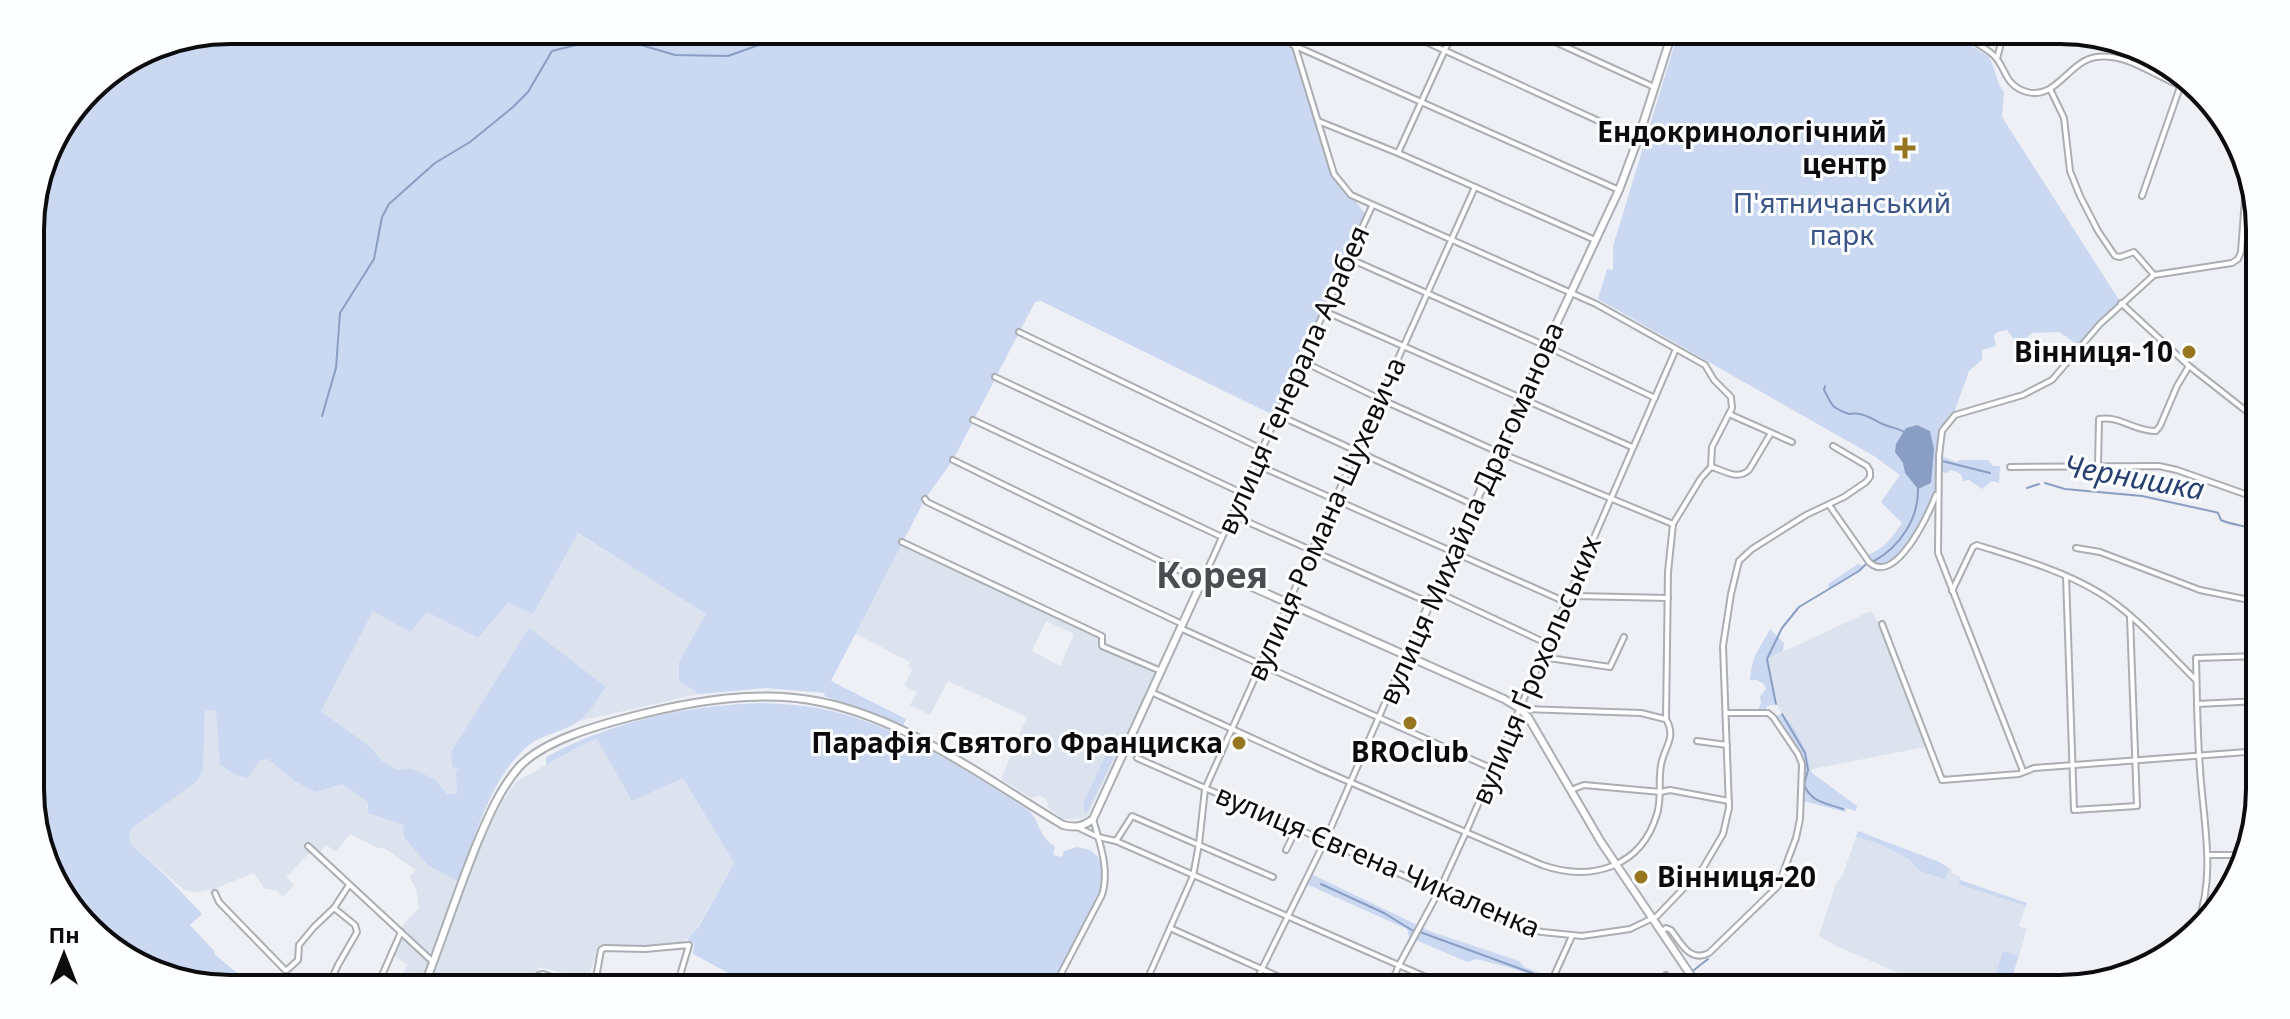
<svg xmlns="http://www.w3.org/2000/svg" width="2290" height="1019" font-family="'Noto Sans',sans-serif">
<rect width="100%" height="100%" fill="#eef0f6"/>
<g fill="#dce3ee" fill-rule="evenodd">
<polygon points="577,533 707,614 679,662 679,681 699,694 580,721 606,687 458,769 456,772 458,794 447,794 435,779 410,768 397,770 381,761 369,746 321,711 373,610 427,612 478,638 508,603 533,614"/>
<path d="M902,542L904,547L943,565L1102,636V646L1157,669L1088,815L1079,819H1063L1049,808L1046,799L1040,796L1031,798L1001,779L1027,717L948,681L930,715L910,705L917,692L904,686L912,670L908,667L910,662L854,633ZM1046,621L1074,634L1060,666L1032,651Z"/>
<polygon points="1871,611 1881,626 1925,747 1808,770 1805,752 1776,704 1767,659"/>
<polygon points="216,709 259,761 268,759 342,784 368,802 367,808 402,824 405,839 430,866 459,878 431,957 400,928 419,908 416,888 409,877 416,870 384,848 378,848 350,834 336,852 326,845 316,857 310,852 286,877 294,885 283,897 275,890 265,889 254,873 214,889 197,892 184,890 132,845 129,838 131,829 197,780 203,770 205,710"/>
<polygon points="597,739 683,777 734,863 694,933 682,942 654,946 598,947 588,979 539,967 531,989 426,989 469,871 501,802 517,781 582,745"/>
<polygon points="1858,831 1939,862 1952,870 1951,873 1960,877 1960,880 2027,903 2019,926 2027,929 2009,989 1906,989 1896,986 1901,974 1836,946 1819,935 1836,884 1843,874"/>
<polygon points="402,937 429,962 417,989 395,989 407,965 392,954"/>
</g>
<g fill="#cad8f2">
<path d="M230,30H1290L1334,174L1367,216L1277,417L1041,301L1035,302L953,460L925,499L831,681L906,719L903,726L882,716L824,696L825,693L766,688L699,694L679,681V662L706,614L578,533L533,614L508,603L478,638L427,612L410,632L373,611L321,711L369,746L382,761L397,770L410,768L435,779L447,794H457L456,772L458,769L452,766L451,752L529,628L606,687C598,698 589,713 579,721C564,732 543,734 529,745C490,777 476,836 458,881L429,866L405,839L402,824L368,813V802L342,784L315,792L295,781L268,759L259,761L248,778L236,775L220,765L216,710L205,711L203,770L197,781L131,829L129,838L132,845L167,877L202,914L190,925L215,952L214,954L257,989H230L153,974L71,910L32,815L30,217L51,141L98,80L154,45Z"/>
<path d="M1679,30H1945L1988,56C1996,67 1995,81 2004,92L2002,117L2121,303L2081,347L2059,332L2032,333L2018,345L2007,330L1997,332L1994,336L1996,346L1982,350V360L1969,371L1953,416L1942,431L1939,455L1956,462L1961,460H1988L1993,466H2000L1999,483L1992,481L1982,489L1969,480L1963,481C1962,473 1958,472 1950,470L1948,473L1938,471V491L1910,546L1889,564L1877,568L1872,565L1865,556C1884,549 1891,539 1902,523L1881,502L1900,475L1874,456L1598,299L1607,269L1613,270V246Z"/>
<polygon points="1858,564 1863,566 1859,571 1829,589 1828,584"/>
<path d="M1770,629L1784,643L1783,651L1767,659L1776,704L1767,706L1765,712H1758L1761,702L1760,696L1766,689L1764,684L1757,680H1750C1753,652 1758,652 1770,629Z"/>
<path d="M763,703C782,704 800,705 818,708C895,723 964,769 1028,810C1042,823 1037,836 1055,846L1053,855L1062,857L1064,851L1077,847L1090,850L1098,857L1105,875L1102,895L1053,989H758L693,954L694,943L687,940L699,926L734,863L683,778L632,801L597,739L582,745L546,765V757C612,721 689,705 763,703Z"/>
<polygon points="1782,714 1795,729 1806,751 1812,773 1857,806 1856,811 1847,808 1845,812 1800,800 1802,764 1773,717"/>
<polygon points="1110,746 1118,750 1086,814 1083,804"/>
<polygon points="1858,831 1939,862 1949,868 1945,879 1920,871 1909,859 1878,843 1856,837"/>
<polygon points="1309,873 1432,932 1519,961 1524,967 1548,976 1548,979 1570,989 1563,989 1518,970 1477,959 1467,962 1409,937 1407,929 1304,883"/>
<polygon points="1960,880 2027,903 2026,906 1958,884"/>
<polygon points="2003,951 2018,956 2009,989 1991,989 1998,975 1996,973"/>
</g>
<polygon fill="#8a9ec3" points="1917,425 1930,431 1934,449 1931,483 1918,489 1905,473 1903,463 1895,452 1896,444 1906,428"/>
<g fill="none" stroke-linecap="round" stroke-linejoin="round">
<g stroke="#8a9ec3" stroke-width="2">
<path d="M1825,386L1824,390C1833,406 1830,407 1849,414C1862,411 1873,420 1885,425C1892,428 1898,428 1904,432"/>
<polyline points="322,416 336,368 340,313 374,259 382,217 389,204 435,163 470,142 513,107 528,92 552,51 604,38 631,42 675,55 728,56 784,36 793,30"/>
<polyline points="1942,461 1990,473"/>
<path d="M2045,483L2065,489L2142,496L2215,512L2218,513L2221,520C2234,526 2247,525 2259,531"/>
<polyline points="2027,488 2039,484"/>
<path d="M1874,561C1900,547 1919,518 1918,488"/>
<polyline points="1776,704 1767,659 1782,628 1799,607 1859,571 1867,563"/>
<path d="M1782,714L1805,753L1808,770L1804,785C1812,803 1826,803 1843,809"/>
<polyline points="1321,884 1384,913 1415,932"/>
<polyline points="1420,932 1548,979"/>
<polyline points="1694,970 1708,959"/>
<polyline points="1554,982 1569,989"/>
<polyline points="1655,989 1669,980 1684,977"/>
</g>
<defs>
<g id="street">
<polyline points="1400,30 1638,139"/>
<polyline points="1529,30 1654,87"/>
<polyline points="1653,30 1670,38"/>
<path d="M1954,30C1966,37 1980,44 1991,53C2007,65 2002,85 2027,92C2056,100 2069,61 2096,57C2132,52 2161,83 2194,90"/>
<polyline points="2123,43 2134,62"/>
<polyline points="1293,45 1619,190"/>
<polyline points="1997,59 2004,30"/>
<polyline points="2050,89 2064,118 2070,171 2080,196 2098,231 2115,256 2120,257 2134,252 2154,275"/>
<polyline points="1318,121 1398,153 1595,240"/>
<polyline points="1398,153 1454,30"/>
<polyline points="2142,196 2180,87"/>
<polyline points="1348,258 1546,346 1655,398"/>
<polyline points="2121,303 2189,366 2259,421"/>
<polyline points="1324,311 1632,447"/>
<polyline points="1019,332 1262,449"/>
<polyline points="1302,361 1380,399 1498,452 1673,524"/>
<polyline points="995,377 1242,493"/>
<polyline points="1729,414 1792,442"/>
<polyline points="1278,415 1474,505"/>
<polyline points="973,420 1222,537"/>
<polyline points="953,460 1197,579 1200,585"/>
<polyline points="1255,464 1559,599 1577,596 1668,598"/>
<path d="M2098,466L2099,419C2119,415 2136,432 2156,431L2160,426L2177,386L2189,366"/>
<path d="M1711,467C1725,470 1736,481 1749,470L1771,433"/>
<polyline points="2010,467 2159,466 2177,470 2259,499"/>
<polyline points="925,499 927,502 1182,624"/>
<path d="M1829,505L1869,562C1895,587 1929,514 1936,495"/>
<polyline points="1232,515 1430,603"/>
<polyline points="902,542 1102,636 1102,646 1161,671"/>
<polyline points="2076,548 2100,552 2200,590 2259,602"/>
<polyline points="1208,568 1225,575"/>
<polyline points="2066,576 2074,810 2137,806 2130,617"/>
<polyline points="1200,586 1372,206"/>
<polyline points="1435,591 1548,644"/>
<path d="M1952,591L1973,547L1977,545C2018,558 2061,570 2098,592C2134,613 2166,651 2195,679"/>
<polyline points="1882,624 1942,780 2019,774 2034,768 2260,751"/>
<polyline points="1180,628 1493,769"/>
<polyline points="1542,657 1610,667 1624,637"/>
<path d="M1151,692L1322,770L1542,865C1591,882 1641,868 1657,814C1662,798 1658,782 1661,765C1664,747 1677,738 1666,719L1668,572L1673,524L1701,478L1711,467L1712,447L1732,408L1731,397L1714,380L1705,365L1596,304L1351,195L1334,174L1290,30"/>
<polyline points="2197,704 2260,701"/>
<polyline points="1521,709 1641,713 1665,719"/>
<polyline points="1697,741 1727,745"/>
<polyline points="1137,758 1520,927 1542,932 1582,936 1630,929 1657,916 1703,868 1723,834 1729,808 1723,646 1731,594 1739,561 1752,549 1806,515 1844,497 1866,482 1870,477 1870,471 1867,466 1833,446"/>
<polyline points="2023,771 1938,553 1939,456 1942,431 1955,415 2023,395 2052,380 2100,324 2154,275 2232,263 2238,259 2241,252 2245,199 2252,190"/>
<polyline points="1571,790 1584,785 1661,792 1670,790 1729,801"/>
<polyline points="1077,827 1098,837 1116,841 1453,989"/>
<polyline points="1116,841 1132,816 1273,877"/>
<polyline points="308,846 432,961"/>
<polyline points="1286,850 1297,828"/>
<polyline points="2208,855 2247,855"/>
<polyline points="215,893 219,902 285,970 287,970 298,960 299,945 314,927 334,908 349,885"/>
<path d="M2198,922C2216,873 2203,820 2200,769C2197,732 2197,695 2196,658L2260,656"/>
<polyline points="1170,928 1306,989"/>
<path d="M1662,931L1666,928L1671,930C1681,943 1690,963 1709,953L1778,886L1796,838L1800,819L1802,764L1798,754L1773,717L1768,713H1726"/>
<polyline points="327,989 338,965 357,932 355,925 334,908"/>
<polyline points="376,989 401,932"/>
<polyline points="534,989 539,975 543,974 588,989"/>
<polyline points="594,989 601,950 604,948 645,949 689,945 676,989"/>
<path d="M1053,989L1102,895C1110,870 1100,844 1093,819"/>
<polyline points="1143,989 1193,876 1199,844 1205,789 1475,187"/>
<polyline points="1252,989 1325,841 1405,657"/>
<polyline points="1389,989 1399,965 1439,891 1466,832 1676,349"/>
<polyline points="1548,989 1572,936"/>
<polyline points="1648,989 1666,975"/>
</g>
<g id="secondary">
<polyline points="1406,656 1546,346 1619,190 1638,139 1673,30"/>
<path d="M423,989C442,940 458,890 478,841C489,815 500,789 519,767C544,740 599,725 634,716C693,701 760,689 821,702C908,720 988,780 1063,825C1075,828 1083,827 1093,819L1198,590C1209,576 1218,574 1234,579L1504,699L1519,708L1528,717L1601,842L1700,989"/>
</g>
</defs>
<use href="#street" stroke="#abaeb2" stroke-width="8"/>
<use href="#secondary" stroke="#abaeb2" stroke-width="10"/>
<use href="#street" stroke="#fff" stroke-width="4"/>
<use href="#secondary" stroke="#fff" stroke-width="6"/>
</g>
<g fill="#967720" stroke="#fdfeff" stroke-width="3">
<path d="M1901 136h8v8h8v8h-8v8h-8v-8h-8v-8h8z"/>
<circle cx="2189" cy="352" r="8"/>
<circle cx="1410" cy="723" r="8"/>
<circle cx="1239" cy="743" r="8"/>
<circle cx="1641" cy="877" r="8"/>
</g>
<g text-anchor="middle" stroke-width="6" stroke-linejoin="round" paint-order="stroke">
<g font-size="28" font-weight="bold" fill="#0c0c0e" stroke="#fdfeff" text-anchor="end">
<text x="1887" y="142">Ендокринологічний<tspan x="1887" dy="32">центр</tspan></text>
<text x="2173" y="362">Вінниця-10</text>
<text x="1223" y="753">Парафія Святого Франциска</text>
<text x="1410" y="762" text-anchor="middle">BROclub</text>
<text x="1657" y="887" text-anchor="start">Вінниця-20</text>
</g>
<g font-size="28" fill="#3a5487" stroke="#fdfeff">
<text x="1842" y="213">П'ятничанський<tspan x="1842" dy="32">парк</tspan></text>
</g>
<g font-size="28" fill="#0c0c0e" stroke="#fdfeff">
<text transform="translate(1293 380) rotate(-66)" y="10">вулиця Генерала Арабея</text>
<text transform="translate(1471 513) rotate(-66)" y="10">вулиця Михайла Драгоманова</text>
<text transform="translate(1326 519) rotate(-66)" y="10">вулиця Романа Шухевича</text>
<text transform="translate(1536 670) rotate(-67)" y="10">вулиця Ґрохольських</text>
<text transform="translate(1378 861) rotate(23)" y="10">вулиця Євгена Чикаленка</text>
</g>
<g font-size="30" font-style="italic" fill="#274071" stroke="#fdfeff">
<text transform="translate(2134 478) rotate(10)" y="10">Чернишка</text>
</g>
<g font-size="36" font-weight="bold" fill="#4a4d51" stroke="#fdfeff">
<text x="1212" y="588">Корея</text>
</g>
</g>
<path d="M0 0H2290V1019H0ZM230 44H2060A186 186 0 0 1 2246 230V789A186 186 0 0 1 2060 975H230A186 186 0 0 1 44 789V230A186 186 0 0 1 230 44Z" fill="#fdfeff" fill-rule="evenodd"/>
<path fill="none" stroke="#0c0c0e" stroke-width="4" d="M230 44H2060A186 186 0 0 1 2246 230V789A186 186 0 0 1 2060 975H230A186 186 0 0 1 44 789V230A186 186 0 0 1 230 44Z"/>
<g transform="translate(64 955)" stroke="#fdfeff" stroke-width="6" paint-order="stroke">
<path d="M0-6L14 30L0 20L-14 30Z" fill="#0c0c0e"/>
<text y="-12" font-size="22" font-weight="bold" text-anchor="middle" fill="#0c0c0e">Пн</text>
</g>
</svg>
